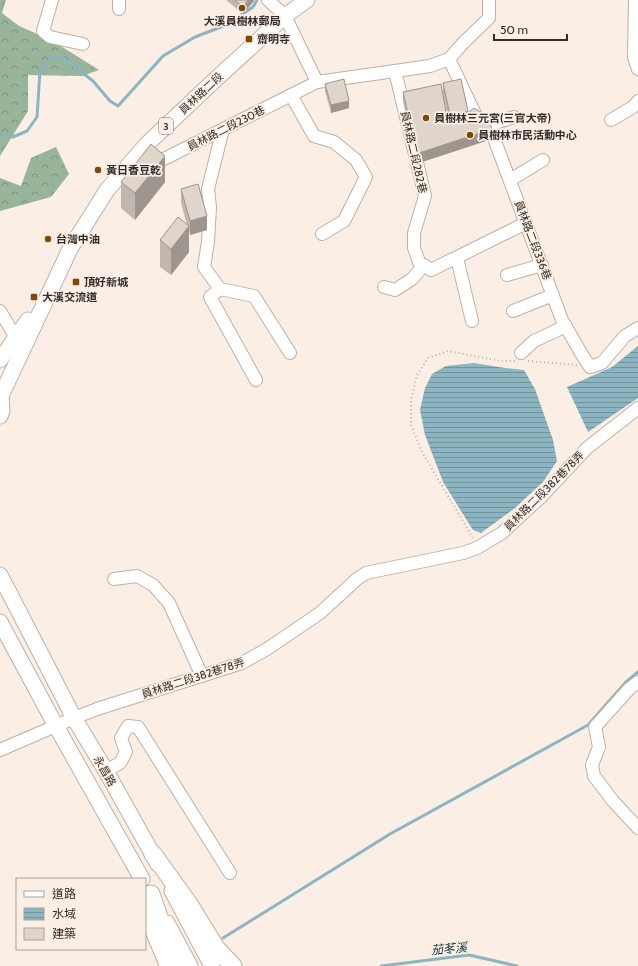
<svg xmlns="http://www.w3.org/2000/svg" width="638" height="966" font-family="Cabin,'Noto Sans TC',sans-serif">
<defs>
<pattern id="forest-crowns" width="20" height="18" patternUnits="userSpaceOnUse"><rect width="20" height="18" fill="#98b49a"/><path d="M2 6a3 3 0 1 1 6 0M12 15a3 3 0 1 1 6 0" fill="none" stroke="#7d937e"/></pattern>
<pattern id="water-rules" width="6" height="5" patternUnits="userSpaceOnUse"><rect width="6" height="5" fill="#8bb5c0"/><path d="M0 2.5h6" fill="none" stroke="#72949c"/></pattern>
</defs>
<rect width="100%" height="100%" fill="#fbefe5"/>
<g fill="url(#forest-crowns)">
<polygon points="0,0 6,0 2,13 19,26 51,40 99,70 82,76 28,75 28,111 0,156"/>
<polygon points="56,147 69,174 51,197 0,211 0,178 21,186 31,158"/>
</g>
<g fill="url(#water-rules)">
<polygon points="638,346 638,398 588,432 567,387 612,367"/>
<polygon points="474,363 505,368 524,370 535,389 553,440 557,461 543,482 515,508 481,533 473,530 443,482 425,435 420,410 425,388 432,374 446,366"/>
</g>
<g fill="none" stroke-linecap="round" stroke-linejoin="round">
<g stroke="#8bb5c0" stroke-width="3">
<polyline points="0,137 13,137 27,131 37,117 40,71 51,58 63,58 93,81 110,101 118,106 163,56 195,37 226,25 253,7 257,0"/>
<polyline points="223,938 390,834 588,725 626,682 638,672"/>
<polyline points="381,966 469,955 517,966"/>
</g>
<defs>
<g id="minor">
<polyline points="52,0 43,31 50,37 83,44"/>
<polyline points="268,0 285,16 317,82 395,71 425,196 414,233 414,248 419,262 431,270 526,223"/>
<polyline points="635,0 634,57 638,69"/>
<polyline points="119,9 119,0"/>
<polyline points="449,59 476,116 489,125 562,320 581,353 590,367 602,363 625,336 638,328"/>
<polyline points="395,71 430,66 449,59 464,42 489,18 489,0"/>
<polyline points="291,95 314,136 334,142 356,160 366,177 344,221 322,234"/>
<polyline points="611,120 633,107 638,101"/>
<polyline points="489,125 514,117"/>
<polyline points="223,129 208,189 210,207 208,242 204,267 220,289 254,296 290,353"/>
<polyline points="150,164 154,164 317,82"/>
<polyline points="510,180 543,160"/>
<polyline points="457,258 472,321"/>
<polyline points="507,275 542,265"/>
<polyline points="384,287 395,290 412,279 424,265"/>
<polyline points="220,289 210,297 256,380"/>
<polyline points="0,311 16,338"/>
<polyline points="513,311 553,295"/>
<polyline points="521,353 534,341 566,326"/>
<polyline points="114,579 137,576 153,585 169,603 202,676"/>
<polyline points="638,682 629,689 595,727 599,747 592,765 594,776 613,801 638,828"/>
<polyline points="0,750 74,718 97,709 242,663 267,649 320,613 357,579 366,573 463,553 477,548 502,533 543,495 587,448 638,408"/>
<polyline points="106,771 120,763 126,752 121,738 128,726 138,727 230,873"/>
<polyline points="151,905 151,930 166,966"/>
</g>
<g id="major">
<polyline points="0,360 28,320"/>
<polyline points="0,398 70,249 107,190 147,144 217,78 285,16 307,0"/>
<polyline points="0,416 2,411 1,396"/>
<polyline points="0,575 74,718 106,771 158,864"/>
<polyline points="0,622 56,726 142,879"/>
<polyline points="172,891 212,966"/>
<polyline points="167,923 190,966"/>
</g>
<g id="highway">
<polyline points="153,854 189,904 216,948 233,966"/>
<polyline points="151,894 170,949 179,966"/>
</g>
</defs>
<use href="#minor" stroke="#bcb1a7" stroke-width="14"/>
<use href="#major" stroke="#bcb1a7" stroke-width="17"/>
<use href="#highway" stroke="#bcb1a7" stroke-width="19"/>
<g stroke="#bab0a9" stroke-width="2" stroke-dasharray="1 3" stroke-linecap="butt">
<polyline points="528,361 577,365"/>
<polyline points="473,538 422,452 411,425 411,400 417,375 428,358 448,351 501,361 515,361"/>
</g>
<use href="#minor" stroke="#fff" stroke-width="12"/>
<use href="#major" stroke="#fff" stroke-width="15"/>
<use href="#highway" stroke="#fff" stroke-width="17"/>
</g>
<g fill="#c1b7af">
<polygon points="226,0 254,0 254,1 243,14"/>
<polygon points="443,83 468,113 492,139 419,163 412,141 403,102 403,92 448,123 449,123 443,94"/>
<polygon points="325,84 349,108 331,113 325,91"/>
<polygon points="121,182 165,182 135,220 121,208"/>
<polygon points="181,189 207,230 190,235 189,230 189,252 171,275 160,267 160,240 187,225 181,203"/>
</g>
<g fill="#9d958e">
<polygon points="248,0 254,0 254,1 243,14 243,7"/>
<polygon points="349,101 349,108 331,113 331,105"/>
<polygon points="468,111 468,121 450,125 450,115"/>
<polygon points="492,129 492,139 419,163 419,153"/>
<polygon points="165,156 165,182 135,220 135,193"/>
<polygon points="207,216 207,230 190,235 190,221"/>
<polygon points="189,226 189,252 171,275 171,249"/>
</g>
<g fill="#e0d5cb" stroke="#9d958e">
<polygon points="235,0 248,0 243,7"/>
<polygon points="344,79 349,101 331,105 325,84"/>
<polygon points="461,79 468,111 450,115 443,83"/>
<polygon points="441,84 448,123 469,112 474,108 487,116 492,129 419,153 412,131 403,92"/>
<polygon points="151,144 165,156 135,193 121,182"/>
<polygon points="198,184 207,216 190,221 181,189"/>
<polygon points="178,217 189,226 171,249 160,240"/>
</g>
<g fill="#824700" stroke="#fbefe5" stroke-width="1.5">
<circle cx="242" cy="8" r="4"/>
<rect x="245" y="35" width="8" height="8" rx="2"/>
<circle cx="426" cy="118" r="4"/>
<circle cx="470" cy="135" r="4"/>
<circle cx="98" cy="170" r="4"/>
<circle cx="48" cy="239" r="4"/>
<rect x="72" y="278" width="8" height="8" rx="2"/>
<rect x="30" y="293" width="8" height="8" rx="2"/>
</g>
<g text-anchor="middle" stroke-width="3.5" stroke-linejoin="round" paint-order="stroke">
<rect fill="#fbefe5" stroke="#6e6762" stroke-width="1" x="159" y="118" width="14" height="16" rx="3"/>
<g font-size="10" font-weight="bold" fill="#322d2a">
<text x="166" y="130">3</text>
</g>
<g font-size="11" font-weight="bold" fill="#322d2a" stroke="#fbefe5" text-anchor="start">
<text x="242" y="25" text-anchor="middle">大溪員樹林郵局</text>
<text x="257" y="43">齋明寺</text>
<text x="434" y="122">員樹林三元宮(三官大帝)</text>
<text x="478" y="139">員樹林市民活動中心</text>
<text x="106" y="174">黃日香豆乾</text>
<text x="56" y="243">台灣中油</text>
<text x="84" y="286">頂好新城</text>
<text x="42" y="301">大溪交流道</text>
</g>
<g font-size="11" fill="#322d2a" stroke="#fbefe5">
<text transform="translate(201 93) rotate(-43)" y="4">員林路二段</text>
<text transform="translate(226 128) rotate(-27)" y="4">員林路二段230巷</text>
<text transform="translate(414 152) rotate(77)" y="4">員林路二段282巷</text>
<text transform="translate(533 240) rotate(69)" y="4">員林路二段336巷</text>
<text transform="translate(544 491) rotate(-45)" y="4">員林路二段382巷78弄</text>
<text transform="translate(193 678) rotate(-18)" y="4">員林路二段382巷78弄</text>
<text transform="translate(105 771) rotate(60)" y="4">永昌路</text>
</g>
<g font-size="12" font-style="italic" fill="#0f3841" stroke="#fbefe5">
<text transform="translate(449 949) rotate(-5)" y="4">茄苳溪</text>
</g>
</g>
<rect x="16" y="878" width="130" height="72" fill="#fbefe5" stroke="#aba19a"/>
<rect x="24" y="891" width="20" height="6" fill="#ffffff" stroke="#aba19a"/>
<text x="52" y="898" font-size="12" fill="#322d2a">道路</text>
<rect x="24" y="908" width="20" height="12" fill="url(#water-rules)" stroke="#aba19a"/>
<text x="52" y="918" font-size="12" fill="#322d2a">水域</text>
<rect x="24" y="928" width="20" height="12" fill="#e0d5cb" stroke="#aba19a"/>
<text x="52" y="938" font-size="12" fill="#322d2a">建築</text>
<path d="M494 34v6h73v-6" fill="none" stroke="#322d2a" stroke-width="2"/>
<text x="500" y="34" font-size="12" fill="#322d2a" stroke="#fbefe5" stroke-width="3" paint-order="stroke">50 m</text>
</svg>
